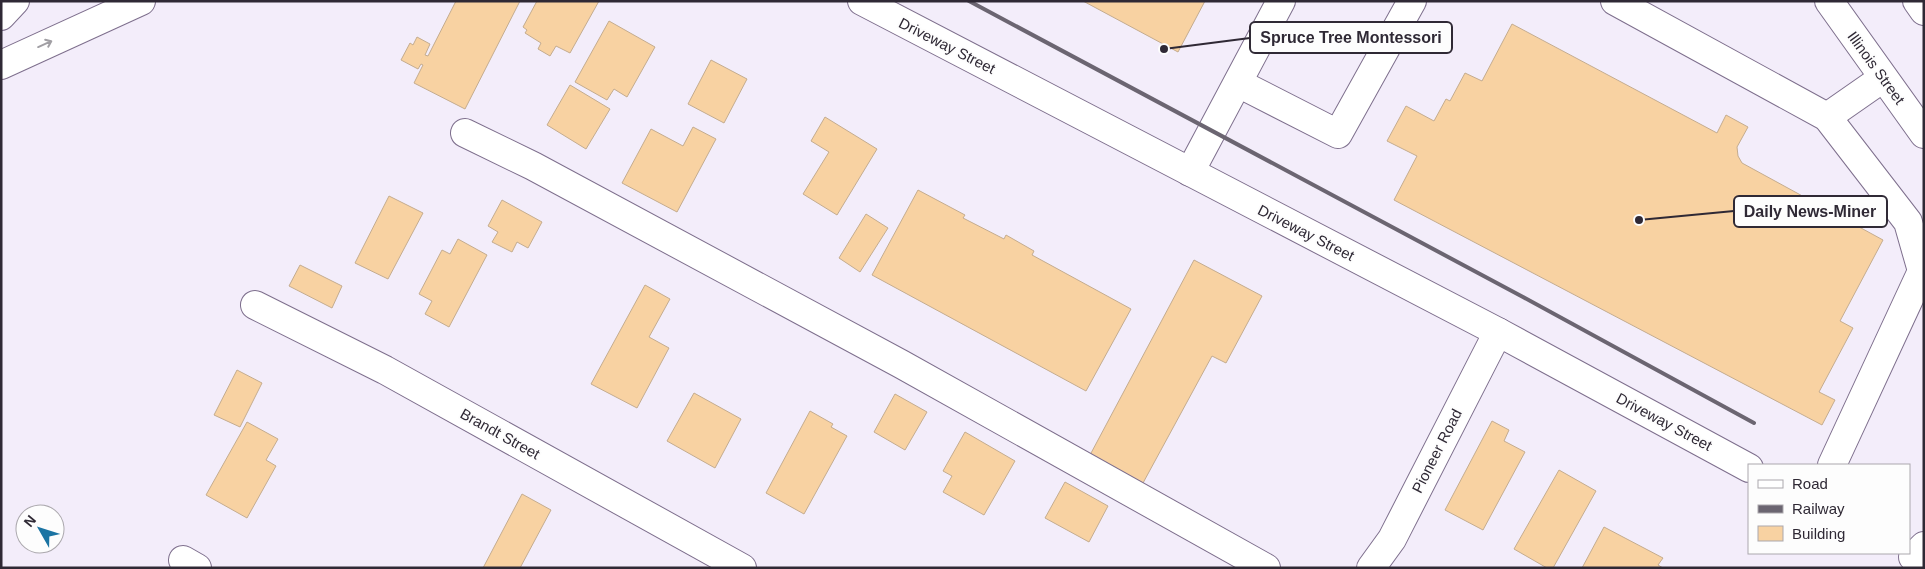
<svg xmlns="http://www.w3.org/2000/svg" width="1925" height="569" font-family="Helvetica,sans-serif">
<rect width="100%" height="100%" fill="#f3edfa"/>
<g fill="#f8d2a2" stroke="#c4ac8f">
<polygon points="456,1 520,1 465,109 414,83 423,65 421,64 418,69 401,60 410,43 413,45 417,37 430,44 425,55 428,56"/>
<polygon points="537,1 599,1 570,53 556,46 550,56 538,49 541,43 525,33 527,30 523,27"/>
<polygon points="1083,1 1205,1 1178,52"/>
<polygon points="609,21 655,47 627,97 614,89 607,100 575,82"/>
<polygon points="1512,24 1717,133 1726,115 1748,127 1737,147 1738,156 1742,163 1883,240 1840,321 1853,328 1819,392 1835,400 1822,425 1394,200 1417,156 1387,141 1406,106 1434,121 1446,99 1450,101 1465,73 1482,81"/>
<polygon points="711,60 747,79 724,123 688,104"/>
<polygon points="570,85 610,109 586,149 547,125"/>
<polygon points="825,117 877,149 837,215 803,194 829,152 811,141"/>
<polygon points="693,127 716,139 677,212 622,183 651,129 683,146"/>
<polygon points="918,190 965,215 963,218 1004,239 1006,235 1034,251 1032,255 1131,309 1086,391 872,275"/>
<polygon points="389,196 423,213 388,279 355,263"/>
<polygon points="502,200 542,222 528,248 517,242 512,252 492,242 498,232 488,226"/>
<polygon points="866,214 888,228 860,272 839,258"/>
<polygon points="458,239 487,255 449,327 425,314 432,301 419,294 442,250 450,254"/>
<polygon points="1194,260 1262,296 1226,363 1212,356 1143,483 1090,455"/>
<polygon points="300,265 342,286 332,308 289,286"/>
<polygon points="645,285 670,299 649,337 669,348 637,408 591,384"/>
<polygon points="237,370 262,383 240,427 214,415"/>
<polygon points="694,393 741,419 715,468 667,441"/>
<polygon points="895,394 927,412 905,450 874,432"/>
<polygon points="810,411 833,424 831,427 847,436 804,514 766,493"/>
<polygon points="1492,421 1509,430 1504,441 1525,452 1483,530 1445,510"/>
<polygon points="247,422 278,439 266,460 276,466 247,518 206,495"/>
<polygon points="965,432 1015,461 984,515 943,492 952,476 943,471"/>
<polygon points="1559,470 1596,491 1553,568 1547,568 1514,549"/>
<polygon points="1065,482 1108,506 1089,542 1045,518"/>
<polygon points="522,494 551,510 520,568 483,568"/>
<polygon points="1604,527 1663,558 1658,565 1663,568 1582,568"/>
</g>
<g fill="none" stroke-linecap="round" stroke-linejoin="round">
<defs>
<g id="minor">
<polyline points="862,1 1498,332 1749,468"/>
<polyline points="1615,1 1827,117 1908,222 1922,271 1832,465"/>
<polyline points="1,16 15,1"/>
<polyline points="1,65 141,1"/>
<polyline points="1238,83 1338,134 1412,1"/>
<polyline points="1827,117 1883,78"/>
<polyline points="465,133 533,166 901,364 1266,568"/>
<polyline points="1190,172 1281,1"/>
<polyline points="255,305 385,370 742,568"/>
<polyline points="183,560 197,568"/>
<polyline points="1371,568 1392,539 1498,332"/>
</g>
<g id="major">
<polyline points="1829,1 1924,134"/>
<polyline points="1917,1 1924,11"/>
<polyline points="1913,557 1924,546"/>
</g>
</defs>
<use href="#minor" stroke="#7e6f8d" stroke-width="30"/>
<use href="#major" stroke="#7e6f8d" stroke-width="30"/>
<use href="#minor" stroke="#fff" stroke-width="28"/>
<use href="#major" stroke="#fff" stroke-width="28"/>
<polyline stroke="#6b6571" stroke-width="4" points="969,1 1523,297 1754,423"/>
</g>
<defs><path id="oneway-shaft" d="M-6 0H5M1.5-3L5.5 0L1.5 3" fill="none" stroke-width="1.6" stroke-linecap="round" stroke-linejoin="round" transform="scale(1.25)"/></defs>
<use stroke="#a19fa4" href="#oneway-shaft" transform="translate(45 44) rotate(-24)"/>
<g text-anchor="middle" stroke-width="4" stroke-linejoin="round" paint-order="stroke">
<g font-size="15" fill="#2f2935" stroke="#fdfdfd">
<text transform="translate(947 46) rotate(27)" y="5">Driveway Street</text>
<text transform="translate(1876 68) rotate(54)" y="5">Illinois Street</text>
<text transform="translate(1306 233) rotate(27)" y="5">Driveway Street</text>
<text transform="translate(1664 422) rotate(28)" y="5">Driveway Street</text>
<text transform="translate(500 434) rotate(29)" y="5">Brandt Street</text>
<text transform="translate(1437 451) rotate(-63)" y="5">Pioneer Road</text>
</g>
</g>
<path fill="none" stroke="#2f2935" stroke-width="2" d="M1164 49L1250 38M1639 220L1734 211"/>
<g fill="#2f2935" stroke="#fdfdfd" stroke-width="2">
<circle cx="1164" cy="49" r="5"/>
<circle cx="1639" cy="220" r="5"/>
</g>
<g fill="#fdfdfd" stroke="#2f2935" stroke-width="2">
<rect x="1250" y="22" width="202" height="31" rx="5"/>
<rect x="1734" y="196" width="153" height="31" rx="5"/>
</g>
<g font-size="16" text-anchor="middle" font-weight="bold" fill="#2f2935">
<text x="1351" y="43">Spruce Tree Montessori</text>
<text x="1810" y="217">Daily News-Miner</text>
</g>
<rect width="1925" height="569" fill="none" stroke="#2f2935" stroke-width="5"/>
<rect x="1748" y="464" width="162" height="90" fill="#fdfdfd" stroke="#aba8ad"/>
<rect x="1758" y="480" width="25" height="8" fill="#ffffff" stroke="#aba8ad"/>
<text x="1792" y="489" font-size="15" fill="#2f2935">Road</text>
<rect x="1758" y="505" width="25" height="8" fill="#6b6571" stroke="#aba8ad"/>
<text x="1792" y="514" font-size="15" fill="#2f2935">Railway</text>
<rect x="1758" y="526" width="25" height="15" fill="#f8d2a2" stroke="#aba8ad"/>
<text x="1792" y="539" font-size="15" fill="#2f2935">Building</text>
<g transform="translate(40 529) rotate(309)"><circle r="24" fill="#fdfdfd" stroke="#aba8ad"/>
<path d="M0-4L9 19L0 12L-9 19Z" fill="#1b74a3"/>
<text y="-8" font-size="14" font-weight="bold" text-anchor="middle" fill="#2f2935">N</text>
</g>
</svg>
